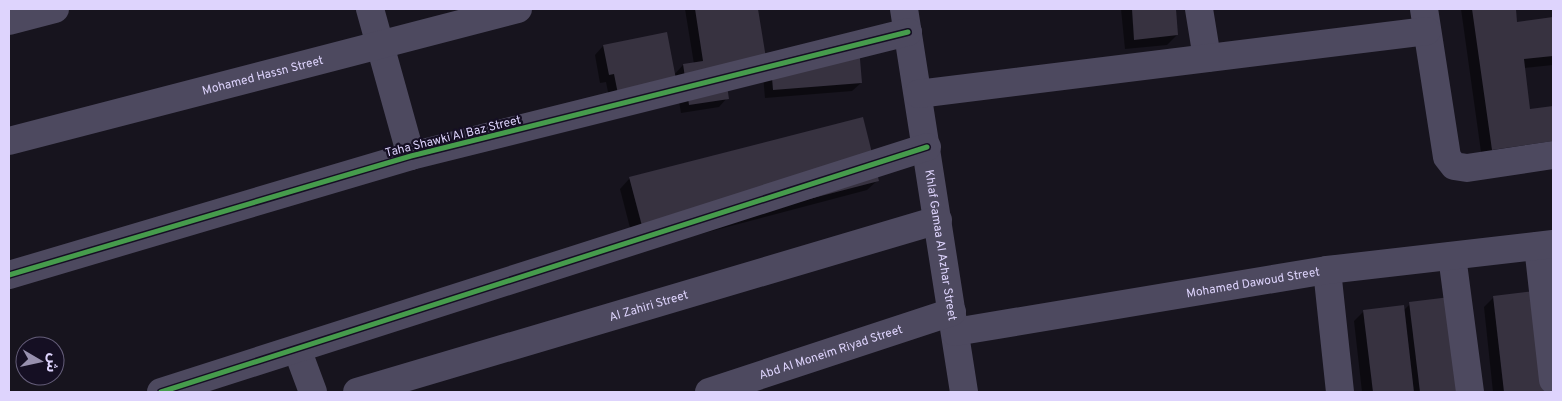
<svg xmlns="http://www.w3.org/2000/svg" width="1562" height="401" font-family="Overpass,'Noto Sans Arabic',sans-serif">
<rect width="100%" height="100%" fill="#17141e"/>
<g fill="#0007">
<polygon points="685,9 757,9 764,58 723,72 727,98 719,107 681,113 675,78 611,107 606,82 600,83 595,55 603,46 666,33 674,75 683,65 694,64"/>
<polygon points="1121,9 1174,9 1177,35 1167,45 1125,49"/>
<polygon points="1461,9 1515,9 1516,23 1553,19 1553,65 1524,68 1529,110 1553,108 1553,149 1482,159"/>
<polygon points="762,64 861,83 852,91 765,98"/>
<polygon points="630,178 878,180 867,190 636,251 620,189"/>
<polygon points="1533,293 1545,392 1493,392 1484,307 1494,297"/>
<polygon points="1410,304 1460,392 1362,392 1354,321 1364,311 1404,310"/>
</g>
<g fill="#373240">
<polygon points="695,9 758,9 766,58 724,65 729,99 689,105 683,64 703,61"/>
<polygon points="1132,9 1176,9 1178,35 1134,40"/>
<polygon points="1472,9 1516,9 1517,22 1553,17 1553,56 1524,59 1530,109 1553,106 1553,141 1492,150"/>
<polygon points="667,32 676,79 619,99 614,74 609,75 603,45"/>
<polygon points="859,47 862,83 773,90 770,54"/>
<polygon points="863,117 879,181 646,241 629,177"/>
<polygon points="1534,291 1546,392 1504,392 1493,296"/>
<polygon points="1450,297 1461,392 1420,392 1409,302"/>
<polygon points="1404,305 1414,392 1373,392 1363,310"/>
</g>
<g fill="none" stroke-linecap="round" stroke-linejoin="round">
<g stroke="#4d495f" stroke-width="28">
<polyline points="370,9 411,156"/>
<path id="s1" d="M904,9L964,392"/>
<polyline points="1199,9 1207,58"/>
<polyline points="1424,9 1447,157 1454,166 1467,168 1553,155"/>
<polyline points="9,21 55,9"/>
<polyline points="918,94 1427,31"/>
<path id="s2" d="M9,141L518,9"/>
<polyline points="1538,246 1553,380"/>
<polyline points="1452,256 1470,392"/>
<polyline points="1327,270 1340,392"/>
<polyline points="9,275 411,156 908,32"/>
<path id="s3" d="M955,332L1327,270L1553,244"/>
<polyline points="297,349 313,392"/>
<polyline points="161,392 927,147"/>
<path id="s4" d="M357,392L938,220"/>
<path id="s5" d="M709,392L952,312"/>
</g>
<defs>
<g id="cycleway">
<polyline points="9,275 411,156 908,32"/>
<polyline points="161,392 927,147"/>
</g>
</defs>
<use href="#cycleway" stroke="#150f23" stroke-width="8"/>
<use href="#cycleway" stroke="#469c4c" stroke-width="5"/>
</g>
<g text-anchor="middle" stroke-width="4.5" stroke-linejoin="round" paint-order="stroke">
<g font-size="12" fill="#ded4fd" stroke="#150f23">
<text dy="4" stroke="none"><textPath href="#s2" startOffset="262">Mohamed Hassn Street</textPath></text>
<text transform="translate(453 136) rotate(-14)" y="4">Taha Shawki Al Baz Street</text>
<text dy="4" stroke="none"><textPath href="#s1" startOffset="239">Khlaf Gamaa Al Azhar Street</textPath></text>
<text dy="4" stroke="none"><textPath href="#s3" startOffset="302">Mohamed Dawoud Street</textPath></text>
<text dy="4" stroke="none"><textPath href="#s4" startOffset="304">Al Zahiri Street</textPath></text>
<text dy="4" stroke="none"><textPath href="#s5" startOffset="128">Abd Al Moneim Riyad Street</textPath></text>
</g>
</g>
<rect width="1562" height="401" fill="none" stroke="#ded4fd" stroke-width="20"/>
<g transform="translate(40 361) rotate(99)"><circle r="24" fill="#150f23" stroke="#655e7a"/>
<path d="M0-4L9 19L0 12L-9 19Z" fill="#9891af"/>
<text y="-8" font-size="14" font-weight="bold" text-anchor="middle" fill="#ded4fd">ش</text>
</g>
</svg>
